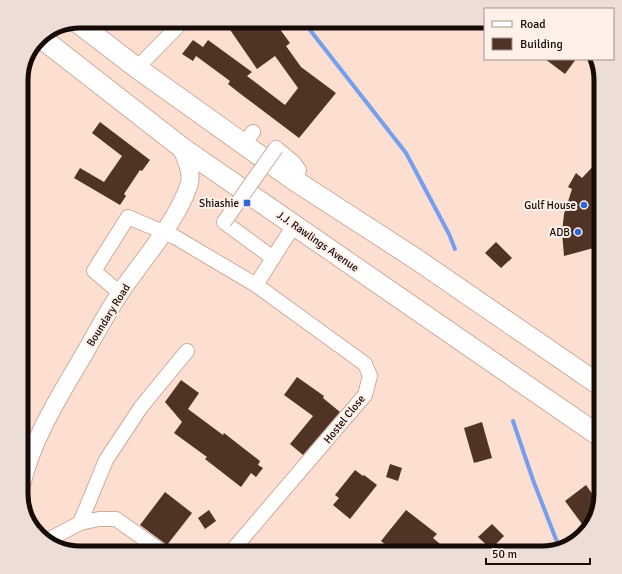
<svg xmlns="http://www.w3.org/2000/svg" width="622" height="574" font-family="Signika,sans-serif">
<rect width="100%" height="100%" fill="#fddfd1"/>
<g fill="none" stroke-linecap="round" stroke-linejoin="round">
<g stroke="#739fee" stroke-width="4">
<polyline points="303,21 406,153 449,234 455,249"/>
<polyline points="513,421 533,480 559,547"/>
</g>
</g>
<g fill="#4f3324">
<polygon points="224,21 274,21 290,43 286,46 301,67 336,93 299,138 238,92 228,84 230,81 196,56 193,61 182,54 193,40 203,47 208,40 252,72 247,76 285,105 298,88 275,56 257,69"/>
<polygon points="545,59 576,59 565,74"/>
<polygon points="100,122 150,160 142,171 140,170 124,194 126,196 120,205 74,178 80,168 104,182 122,156 92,133"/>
<polygon points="601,158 601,246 564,256 562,232 564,214 572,189 568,187 576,173 582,178"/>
<polygon points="496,242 512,258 501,268 485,253"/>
<polygon points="297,377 324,396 323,398 340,412 303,455 290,444 313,416 284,395"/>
<polygon points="181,380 199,393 188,409 223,435 224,433 260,461 258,465 263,468 256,477 251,473 241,487 205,459 207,457 174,433 182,422 165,402"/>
<polygon points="482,422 492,458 474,463 464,428"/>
<polygon points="390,464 402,468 398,481 386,477"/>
<polygon points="355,470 363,476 364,475 377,485 350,519 333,505 339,498 335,495"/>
<polygon points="586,485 598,502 591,517 582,524 565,501"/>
<polygon points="165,492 192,513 167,545 140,525"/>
<polygon points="209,510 216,521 205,529 198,518"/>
<polygon points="406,510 437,534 433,538 440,544 433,553 396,553 381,541"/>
<polygon points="492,524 504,536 491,549 478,537"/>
</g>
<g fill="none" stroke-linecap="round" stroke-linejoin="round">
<defs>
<g id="minor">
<polyline points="137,68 183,21"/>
<polyline points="243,144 253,132"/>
<polyline points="276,148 294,163 299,170 294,180"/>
<polyline points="224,222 273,258"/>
<polyline points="256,285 294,225"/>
<polyline points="120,293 94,271 128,217 175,237 256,285 365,364 370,376 365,395 230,553"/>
<polyline points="80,523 106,460 141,407 187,351"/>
<polyline points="48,540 80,523 99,519 116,519 164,553"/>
</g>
<path id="major" d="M21,487C32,439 59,397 83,356C95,335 107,313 120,293C143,259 176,223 189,185C193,172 185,158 181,147"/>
<g id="highway">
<polyline points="77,22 137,68 294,180 416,259 601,386"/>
<polyline points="40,37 181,147 601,437"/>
</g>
</defs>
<use href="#minor" stroke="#ceab9a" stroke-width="16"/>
<use href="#major" stroke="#ceab9a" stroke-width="19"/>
<use href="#highway" stroke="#ceab9a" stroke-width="22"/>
<use href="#minor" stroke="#fff" stroke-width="14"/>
<use href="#major" stroke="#fff" stroke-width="17"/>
<use href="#highway" stroke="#fff" stroke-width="20"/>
<defs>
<polyline id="minor-bridge" points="224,222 276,148"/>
</defs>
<use href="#minor-bridge" stroke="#ceab9a" stroke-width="16" stroke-linecap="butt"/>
<use href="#minor-bridge" stroke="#fff" stroke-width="14"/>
</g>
<g fill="#2d68d6" stroke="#fff0e9" stroke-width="1.5">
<rect x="243" y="199" width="8" height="8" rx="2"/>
<circle cx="584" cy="205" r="4"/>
<circle cx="578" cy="232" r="4"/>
</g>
<g text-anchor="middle" stroke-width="4" stroke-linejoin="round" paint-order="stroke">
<g font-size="11" fill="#170b06" stroke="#fff0e9" text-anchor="end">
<text x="239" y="207">Shiashie</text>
<text x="576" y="209">Gulf House</text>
<text x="570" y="236">ADB</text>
</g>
<g font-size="11" fill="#170b06" stroke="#fff0e9">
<text transform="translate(318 241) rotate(35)" y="4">J.J. Rawlings Avenue</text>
<text transform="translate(108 315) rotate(-58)" y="4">Boundary Road</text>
<text transform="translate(344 419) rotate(-51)" y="4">Hostel Close</text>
</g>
</g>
<path d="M0 0H622V574H0ZM80 28H542A52 52 0 0 1 594 80V494A52 52 0 0 1 542 546H80A52 52 0 0 1 28 494V80A52 52 0 0 1 80 28Z" fill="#ecded7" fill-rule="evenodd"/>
<path fill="none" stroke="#170b06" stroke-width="5" d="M80 28H542A52 52 0 0 1 594 80V494A52 52 0 0 1 542 546H80A52 52 0 0 1 28 494V80A52 52 0 0 1 80 28Z"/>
<rect x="484" y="8" width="130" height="52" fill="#fff0e9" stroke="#a2948e"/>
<rect x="492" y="21" width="20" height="6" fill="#ffffff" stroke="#a2948e"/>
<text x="520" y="28" font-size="12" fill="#170b06">Road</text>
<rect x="492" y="38" width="20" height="12" fill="#4f3324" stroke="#a2948e"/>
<text x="520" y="48" font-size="12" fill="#170b06">Building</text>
<path d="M486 558v6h104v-6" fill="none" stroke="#170b06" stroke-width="2"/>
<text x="492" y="558" font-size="12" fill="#170b06" stroke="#fff0e9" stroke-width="3" paint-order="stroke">50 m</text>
</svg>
